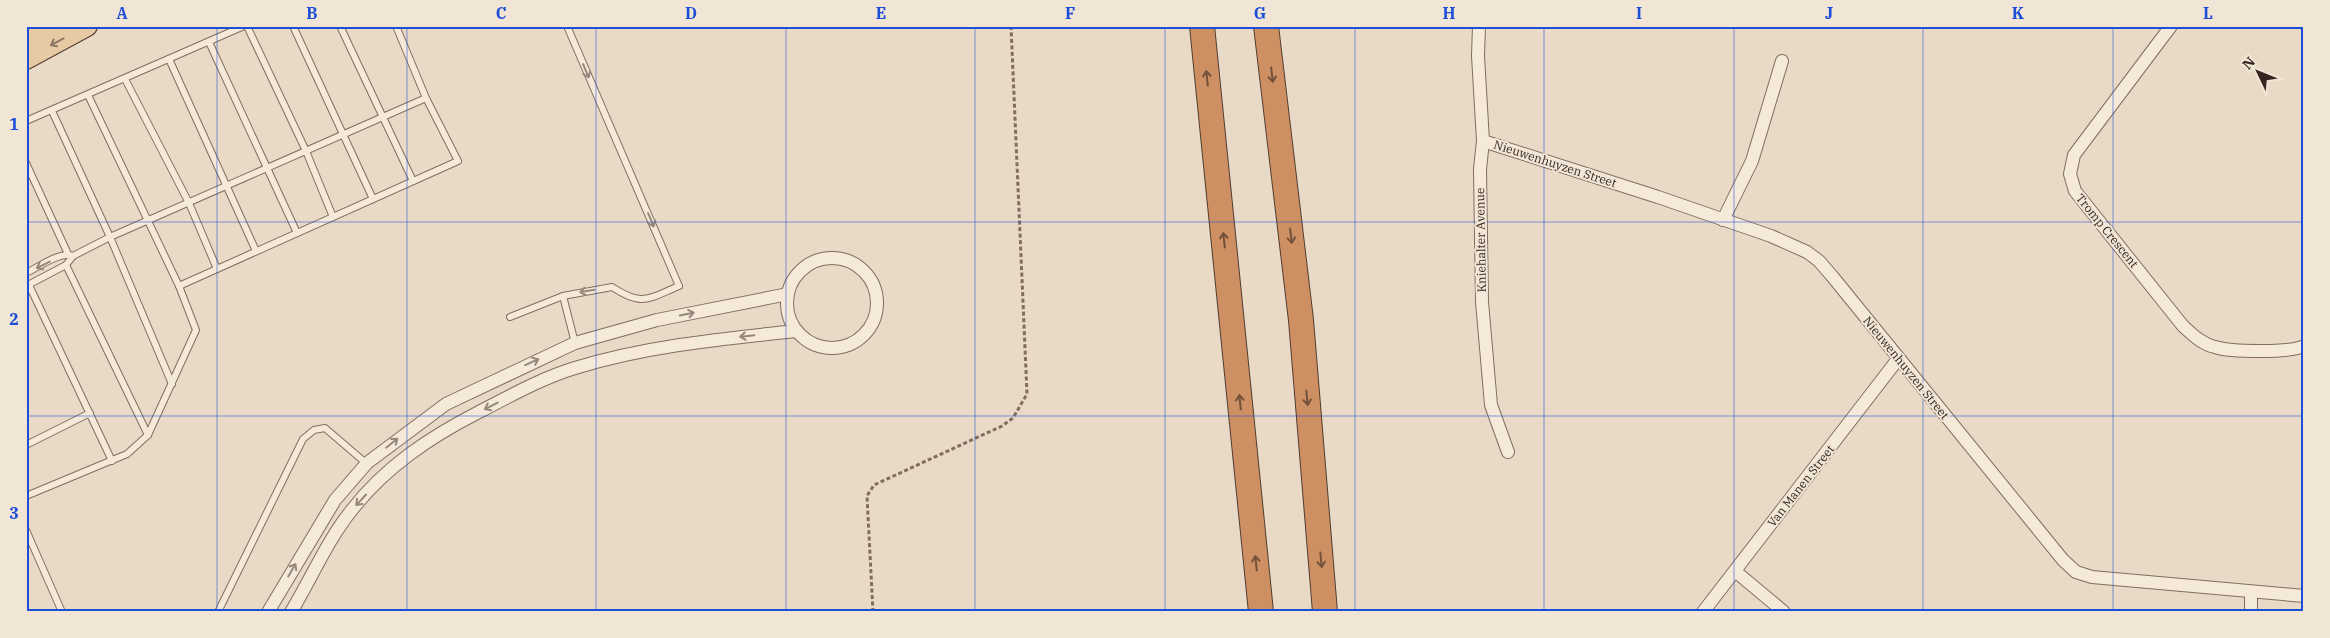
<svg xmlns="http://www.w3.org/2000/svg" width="2330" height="638" font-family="'IBM Plex Serif',serif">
<rect width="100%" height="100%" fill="#e9dac7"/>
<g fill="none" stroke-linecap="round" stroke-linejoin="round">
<defs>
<g id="service">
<polyline points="247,26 306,151 333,217"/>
<polyline points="293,26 373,199"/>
<polyline points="340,26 413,181"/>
<polyline points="209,42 297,233"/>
<polyline points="169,59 256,251"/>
<polyline points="125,79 189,203 217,269"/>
<polyline points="88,95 179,286"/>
<polyline points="52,111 110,237 172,384"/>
<polyline points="26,121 244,26"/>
<polyline points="26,163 68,254"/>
<polyline points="73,256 110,237 426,98"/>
<polyline points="66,265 148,435"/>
<path d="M26,273C39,267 60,251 73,256L66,265L26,286"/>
<polyline points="29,285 112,461"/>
<path d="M563,296L612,287C643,307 647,299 679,286L567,26"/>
<polyline points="510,317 563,296 575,343"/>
<polyline points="26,445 90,413"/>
<polyline points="26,496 127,454 148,435 196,330 179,286 458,161 426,98 396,26"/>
<polyline points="26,530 62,612"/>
<polyline points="218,612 303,439 314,430 325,428 367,464"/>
</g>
<g id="minor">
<polyline points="1479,26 1478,56 1483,141 1480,169 1482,302 1491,405 1508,452"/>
<path d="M2171,26L2074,155L2070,174L2075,191L2183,326C2193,335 2202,344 2215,347C2230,352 2290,353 2304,346"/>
<polyline points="1483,141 1658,197 1771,236 1807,252 1819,261 1832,276 2063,560 2076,572 2092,577 2304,596"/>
<polyline points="1723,220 1752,161 1782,61"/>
<circle cx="832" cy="303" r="45"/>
<polyline points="1735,571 1784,612"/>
<polyline points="268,612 335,500 367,463 446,404 575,343 657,320 788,294"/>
<path d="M291,612C311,579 327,541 351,511C385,467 430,437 479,412C510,396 542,378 575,368C647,346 721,339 796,331"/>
<polyline points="1703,612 1898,359"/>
<polyline points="2251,612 2251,592"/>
</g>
<g id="primary">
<polyline points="26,37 51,26"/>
<polyline points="26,59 87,26"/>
</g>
<g id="motorway">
<polyline points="1202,26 1261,612"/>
<polyline points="1266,26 1301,320 1325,612"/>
</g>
</defs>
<use href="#service" stroke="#826d5f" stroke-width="8"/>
<use href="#minor" stroke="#826d5f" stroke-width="14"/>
<use href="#primary" stroke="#513c32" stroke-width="22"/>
<use href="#motorway" stroke="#513c32" stroke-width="26"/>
<polyline stroke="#826d5f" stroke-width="3" stroke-dasharray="4 2.5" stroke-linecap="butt" points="873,612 867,496 874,485 1002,426 1013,418 1027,394 1011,26"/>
<use href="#service" stroke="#f5e9d9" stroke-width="6"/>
<use href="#minor" stroke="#f5e9d9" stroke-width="12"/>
<use href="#primary" stroke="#e7c9a4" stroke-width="20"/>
<use href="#motorway" stroke="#ce9062" stroke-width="24"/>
</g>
<defs><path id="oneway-shaft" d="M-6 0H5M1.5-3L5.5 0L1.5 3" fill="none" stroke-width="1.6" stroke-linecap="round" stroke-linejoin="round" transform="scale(1.25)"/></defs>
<use stroke="#8e7862" href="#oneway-shaft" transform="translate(57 42) rotate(152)"/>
<g stroke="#95887c">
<use href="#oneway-shaft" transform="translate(586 71) rotate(67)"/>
<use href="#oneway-shaft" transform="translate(651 220) rotate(67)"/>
<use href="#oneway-shaft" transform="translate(43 265) rotate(153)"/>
<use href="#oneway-shaft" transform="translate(587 291) rotate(170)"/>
<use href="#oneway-shaft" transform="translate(687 314) rotate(-12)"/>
<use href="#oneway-shaft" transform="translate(747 336) rotate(174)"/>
<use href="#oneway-shaft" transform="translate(532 362) rotate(-24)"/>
<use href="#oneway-shaft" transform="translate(491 406) rotate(153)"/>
<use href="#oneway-shaft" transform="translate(392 443) rotate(-39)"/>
<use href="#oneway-shaft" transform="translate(361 500) rotate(133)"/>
<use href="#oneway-shaft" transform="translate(292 570) rotate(-60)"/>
</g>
<g stroke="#72513a">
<use href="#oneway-shaft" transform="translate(1272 75) rotate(83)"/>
<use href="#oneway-shaft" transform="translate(1207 78) rotate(-96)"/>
<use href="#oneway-shaft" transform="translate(1291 236) rotate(83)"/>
<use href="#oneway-shaft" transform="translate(1224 240) rotate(-96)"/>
<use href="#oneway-shaft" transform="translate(1307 398) rotate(85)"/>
<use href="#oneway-shaft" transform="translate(1240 402) rotate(-96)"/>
<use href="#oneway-shaft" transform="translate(1321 560) rotate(85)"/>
<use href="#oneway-shaft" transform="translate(1256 563) rotate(-96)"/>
</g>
<path fill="none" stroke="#1d4ed8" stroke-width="1" stroke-opacity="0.55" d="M217,26V612M407,26V612M596,26V612M786,26V612M975,26V612M1165,26V612M1355,26V612M1544,26V612M1734,26V612M1923,26V612M2113,26V612M26,222H2304M26,416H2304"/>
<g text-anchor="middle" stroke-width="4" stroke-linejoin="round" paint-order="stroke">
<g font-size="12" fill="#352720" stroke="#f1e6d6">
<text transform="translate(1555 164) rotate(18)" y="4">Nieuwenhuyzen Street</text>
<text transform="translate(2107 231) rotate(51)" y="4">Tromp Crescent</text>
<text transform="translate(1481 240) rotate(-91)" y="4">Kniehalter Avenue</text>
<text transform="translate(1906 368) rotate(51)" y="4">Nieuwenhuyzen Street</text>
<text transform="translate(1801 486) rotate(-52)" y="4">Van Manen Street</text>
</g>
</g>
<rect width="2330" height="638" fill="none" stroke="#f1e6d6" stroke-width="55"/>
<g transform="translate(2258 72) rotate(313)" stroke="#f1e6d6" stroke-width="4" paint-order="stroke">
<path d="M0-4L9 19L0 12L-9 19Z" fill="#352720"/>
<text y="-8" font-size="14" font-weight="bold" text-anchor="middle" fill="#352720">N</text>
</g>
<rect x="28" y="28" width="2274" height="582" fill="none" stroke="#1d4ed8" stroke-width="2"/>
<g font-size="16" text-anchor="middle" font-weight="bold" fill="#1d4ed8">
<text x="122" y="19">A</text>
<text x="312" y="19">B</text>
<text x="501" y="19">C</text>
<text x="691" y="19">D</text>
<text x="881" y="19">E</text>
<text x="1070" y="19">F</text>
<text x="1260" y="19">G</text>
<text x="1449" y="19">H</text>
<text x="1639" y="19">I</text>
<text x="1829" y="19">J</text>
<text x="2018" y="19">K</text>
<text x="2208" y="19">L</text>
<text x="14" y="130">1</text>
<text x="14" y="325">2</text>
<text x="14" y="519">3</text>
</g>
</svg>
